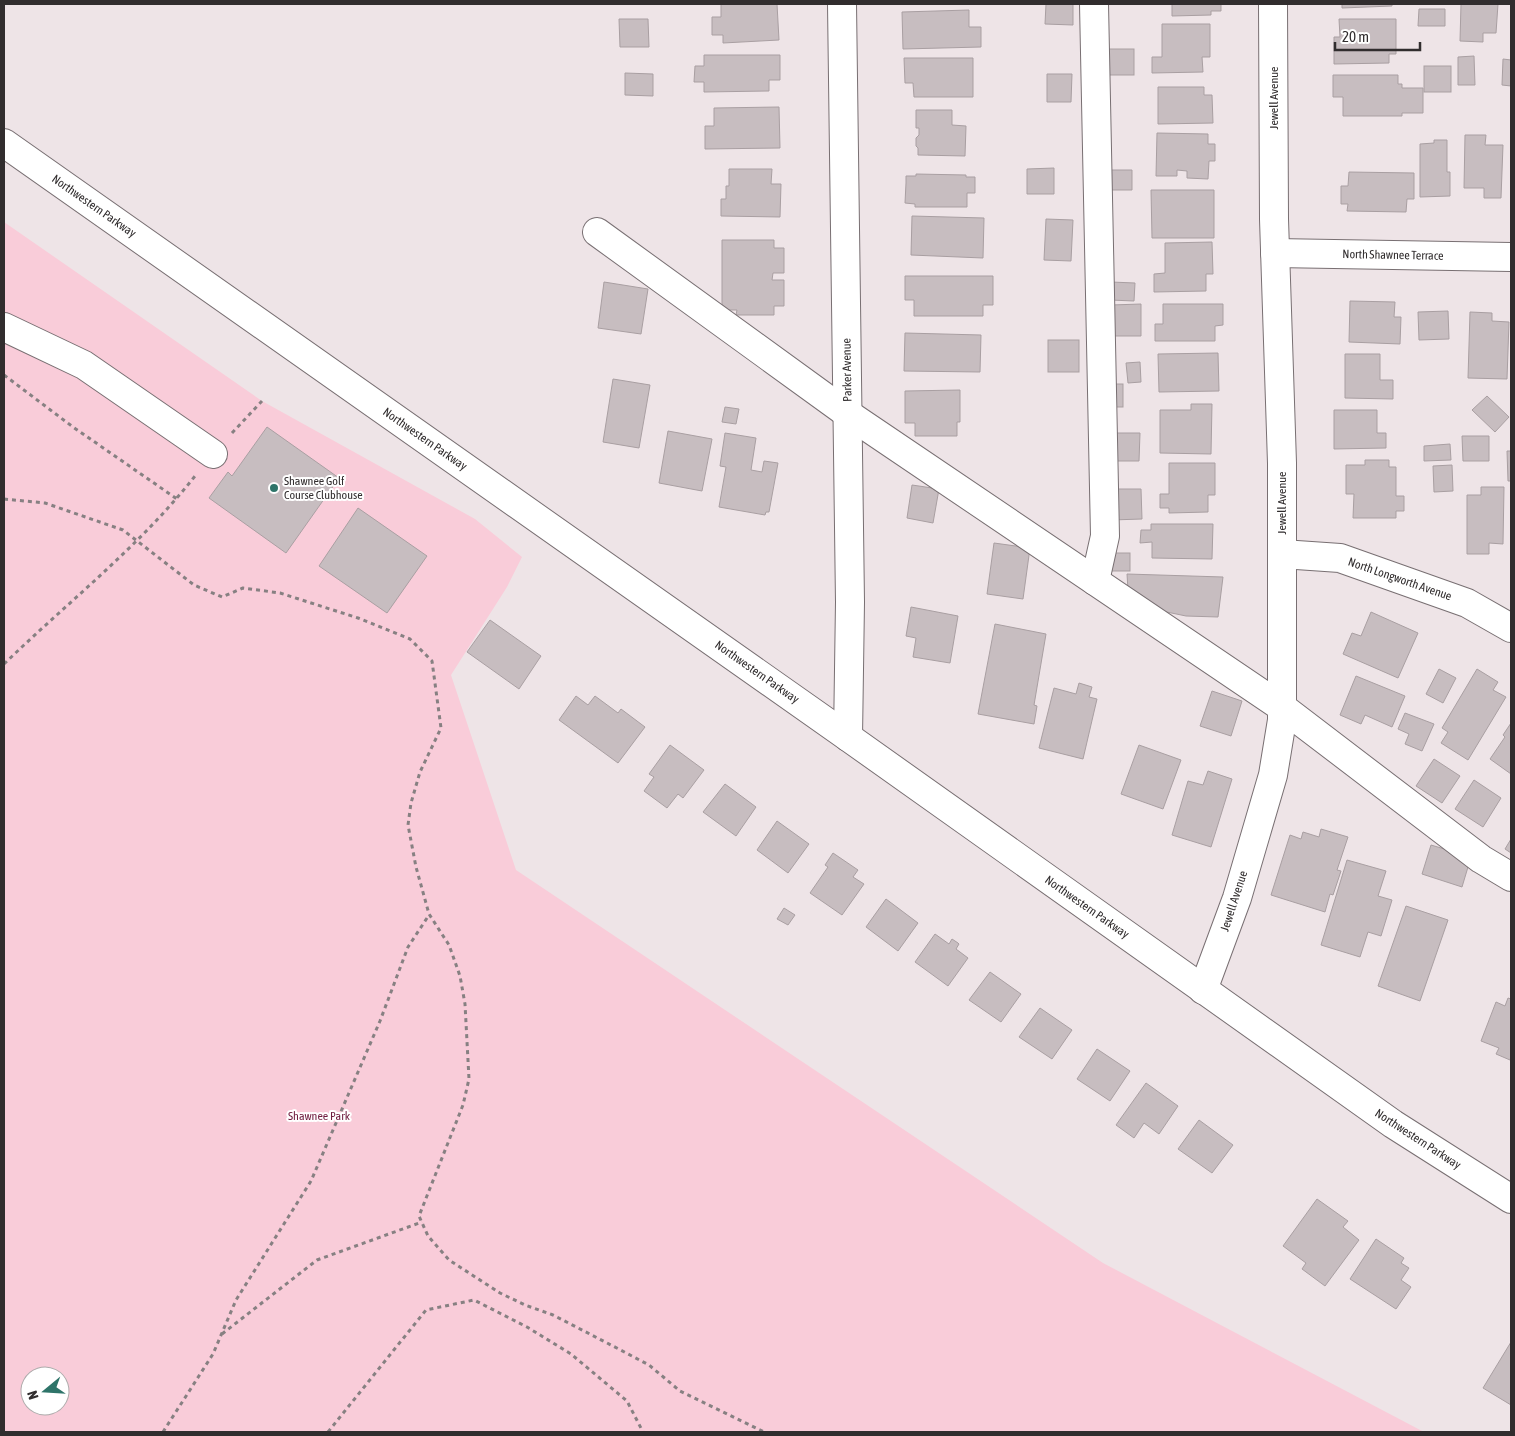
<svg xmlns="http://www.w3.org/2000/svg" width="1515" height="1436" font-family="'Asap Condensed',sans-serif">
<rect width="100%" height="100%" fill="#eee4e7"/>
<path fill="#f9ccd9" fill-rule="evenodd" d="M4,222L262,401L475,519L522,557L507,587L451,675L516,870L1103,1263L1424,1432H4ZM30,1376H60V1406H30Z"/>
<g fill="#c7bdc0" stroke="#a99fa2">
<polygon points="721,4 777,4 779,40 723,43 723,35 712,35 712,17 721,17"/>
<polygon points="1046,4 1073,4 1073,25 1045,24"/>
<polygon points="1172,4 1221,4 1221,11 1211,11 1211,15 1172,16"/>
<polygon points="1342,4 1392,4 1392,6 1342,8"/>
<polygon points="1461,4 1498,4 1496,33 1483,33 1483,42 1460,41"/>
<polygon points="1419,9 1445,9 1445,26 1418,26"/>
<polygon points="969,10 969,27 981,27 981,47 903,49 902,12"/>
<polygon points="619,19 648,19 649,47 620,47"/>
<polygon points="1339,19 1396,19 1396,54 1389,54 1389,63 1334,64 1334,37 1340,37"/>
<polygon points="1162,24 1210,24 1210,57 1202,57 1203,72 1152,73 1152,57 1162,57"/>
<rect x="1105" y="49" width="29" height="26"/>
<polygon points="704,55 780,55 780,80 769,80 769,91 704,92 704,82 694,82 695,66 704,66"/>
<polygon points="1474,56 1475,85 1458,85 1458,57"/>
<polygon points="904,58 973,58 973,97 914,97 913,83 905,83"/>
<polygon points="1503,59 1511,60 1511,86 1502,85"/>
<rect x="1424" y="66" width="27" height="26"/>
<polygon points="625,73 653,74 653,96 625,95"/>
<polygon points="1047,74 1072,74 1071,102 1047,102"/>
<polygon points="1333,75 1398,75 1398,84 1402,84 1402,88 1423,88 1423,113 1402,113 1402,116 1343,116 1343,97 1333,97"/>
<polygon points="1158,87 1204,87 1204,95 1212,95 1213,123 1158,124"/>
<polygon points="779,107 780,148 705,149 705,126 714,126 714,108"/>
<polygon points="916,110 952,110 952,125 966,126 965,156 918,155 918,148 916,146 916,138 919,135 919,128 916,128"/>
<polygon points="1157,133 1208,134 1208,144 1215,144 1215,161 1209,161 1208,179 1187,178 1187,171 1177,170 1177,176 1156,176"/>
<polygon points="1465,135 1486,135 1485,145 1503,145 1501,198 1484,198 1484,188 1464,188"/>
<polygon points="1434,140 1447,140 1447,172 1450,172 1450,196 1420,197 1420,144 1434,143"/>
<polygon points="1054,168 1054,194 1027,194 1027,169"/>
<polygon points="729,169 772,169 771,184 781,184 780,217 721,216 721,199 726,199 726,186 729,186"/>
<polygon points="1107,170 1132,170 1132,190 1106,190"/>
<polygon points="1349,172 1414,173 1414,199 1407,199 1406,212 1347,211 1348,204 1341,204 1341,186 1348,186"/>
<polygon points="916,174 966,175 966,177 975,177 975,193 967,193 967,207 915,207 915,204 905,203 906,183 906,176 916,176"/>
<polygon points="1151,190 1214,190 1214,238 1152,238"/>
<polygon points="912,216 984,218 983,258 911,255"/>
<polygon points="1046,219 1073,220 1071,261 1044,260"/>
<polygon points="722,240 774,240 774,248 784,248 784,273 773,273 772,280 784,280 784,306 774,306 774,315 736,315 737,310 722,310"/>
<polygon points="1212,242 1213,274 1206,274 1206,291 1154,292 1154,274 1165,273 1165,243"/>
<polygon points="905,276 993,276 993,305 983,305 983,316 914,316 914,300 905,300"/>
<polygon points="604,282 648,289 641,334 598,328"/>
<polygon points="1111,282 1135,283 1134,301 1110,300"/>
<polygon points="1350,301 1395,302 1394,317 1401,317 1400,344 1349,342"/>
<polygon points="1141,304 1141,336 1111,336 1111,305"/>
<polygon points="1163,304 1223,304 1223,325 1215,326 1215,341 1155,341 1155,324 1163,324"/>
<polygon points="1448,311 1449,339 1419,340 1418,312"/>
<polygon points="1470,312 1492,313 1492,321 1509,322 1507,379 1468,378"/>
<polygon points="905,333 981,335 980,372 904,371"/>
<rect x="1048" y="340" width="31" height="32"/>
<polygon points="1218,353 1219,391 1159,392 1158,354"/>
<polygon points="1345,354 1380,354 1380,380 1393,380 1393,399 1345,398"/>
<polygon points="1140,362 1141,382 1128,383 1126,363"/>
<polygon points="613,379 650,385 639,448 603,442"/>
<rect x="1112" y="384" width="11" height="23"/>
<polygon points="960,390 960,422 957,422 957,436 915,436 915,423 905,423 905,391"/>
<polygon points="1487,396 1509,417 1495,432 1472,410"/>
<polygon points="1191,404 1212,404 1211,454 1160,453 1160,410 1191,410"/>
<polygon points="725,407 739,409 736,424 722,422"/>
<polygon points="1334,410 1377,410 1377,433 1386,433 1386,448 1334,449"/>
<polygon points="267,427 339,478 286,553 209,498 228,472 232,476"/>
<polygon points="668,431 712,439 702,491 659,483"/>
<polygon points="725,433 756,438 751,470 762,472 764,461 778,463 769,512 766,512 765,515 719,507 726,467 720,466"/>
<polygon points="1110,433 1140,433 1139,461 1110,461"/>
<polygon points="1462,436 1489,436 1489,461 1463,461"/>
<polygon points="1450,444 1451,460 1424,461 1424,446"/>
<polygon points="1507,451 1511,451 1511,481 1508,481"/>
<polygon points="1365,460 1389,460 1389,467 1396,467 1396,496 1404,496 1404,511 1396,511 1396,518 1353,518 1354,494 1346,494 1346,465 1365,465"/>
<polygon points="1169,463 1215,463 1215,495 1208,495 1208,512 1169,513 1169,508 1160,508 1160,494 1169,494"/>
<polygon points="1452,465 1453,491 1434,492 1433,466"/>
<polygon points="912,485 939,489 933,523 907,518"/>
<polygon points="1481,487 1504,487 1503,544 1489,543 1489,554 1467,554 1467,495 1481,495"/>
<polygon points="1111,489 1141,489 1142,519 1111,520"/>
<polygon points="358,508 427,556 387,613 319,566"/>
<polygon points="1151,524 1213,524 1212,559 1152,558 1152,542 1140,543 1141,530 1151,530"/>
<polygon points="994,543 1030,548 1023,599 987,594"/>
<rect x="1107" y="553" width="23" height="18"/>
<polygon points="1127,574 1223,577 1218,617 1186,616 1157,610 1128,590"/>
<polygon points="911,607 958,616 950,663 913,657 916,638 906,636"/>
<polygon points="1371,612 1418,633 1398,678 1343,654 1352,633 1361,636"/>
<polygon points="490,620 541,656 519,689 467,652"/>
<polygon points="995,624 1046,634 1034,705 1037,706 1034,724 978,714"/>
<polygon points="1439,669 1456,678 1443,703 1426,694"/>
<polygon points="1477,669 1498,682 1493,690 1506,697 1468,760 1441,743 1448,732 1442,728"/>
<polygon points="1356,676 1405,696 1392,727 1365,715 1361,724 1340,715"/>
<polygon points="1079,683 1092,687 1089,697 1097,699 1083,759 1039,748 1054,688 1076,694"/>
<polygon points="1212,691 1242,701 1231,736 1200,726"/>
<polygon points="576,696 588,705 595,696 618,713 621,709 645,727 618,763 559,720"/>
<polygon points="1405,713 1434,724 1422,751 1405,744 1409,734 1398,729"/>
<polygon points="1511,723 1511,774 1490,759 1505,737 1503,735"/>
<polygon points="670,745 704,770 683,798 678,794 667,808 644,791 654,777 649,774"/>
<polygon points="1139,745 1181,760 1163,809 1121,794"/>
<polygon points="1434,759 1460,776 1442,803 1416,786"/>
<polygon points="1208,771 1232,779 1211,847 1172,835 1188,781 1203,785"/>
<polygon points="1474,780 1501,798 1483,827 1455,809"/>
<polygon points="725,784 756,807 736,836 703,812"/>
<polygon points="777,821 809,844 788,873 757,850"/>
<polygon points="1321,829 1348,837 1337,870 1341,871 1333,895 1330,894 1325,912 1271,895 1290,835 1301,839 1303,832 1319,837"/>
<polygon points="1511,839 1511,853 1505,849"/>
<polygon points="1431,845 1471,857 1462,887 1422,874"/>
<polygon points="833,853 858,870 853,877 864,884 842,915 810,893 828,867 825,865"/>
<polygon points="1347,860 1386,871 1378,896 1392,900 1381,936 1368,932 1360,957 1321,945"/>
<polygon points="886,899 918,923 898,951 866,927"/>
<polygon points="1406,906 1448,920 1420,1001 1378,986"/>
<polygon points="784,908 795,915 788,925 777,919"/>
<polygon points="935,934 949,944 952,939 958,943 959,944 956,949 968,958 948,986 915,962"/>
<polygon points="990,972 1021,994 1001,1022 969,1000"/>
<polygon points="1508,998 1511,999 1511,1056 1510,1060 1496,1054 1499,1048 1481,1041 1496,1002 1505,1006"/>
<polygon points="1040,1008 1072,1030 1052,1059 1019,1037"/>
<polygon points="1097,1049 1130,1071 1110,1101 1077,1079"/>
<polygon points="1146,1083 1178,1106 1159,1134 1144,1123 1134,1138 1116,1125"/>
<polygon points="1199,1120 1233,1145 1212,1173 1178,1149"/>
<polygon points="1317,1199 1348,1221 1343,1227 1359,1240 1325,1286 1302,1269 1306,1263 1283,1246"/>
<polygon points="1376,1239 1404,1258 1401,1263 1409,1268 1401,1280 1411,1287 1396,1309 1350,1279"/>
<polygon points="1511,1342 1511,1405 1483,1388"/>
</g>
<g fill="none" stroke-linecap="round" stroke-linejoin="round">
<defs>
<g id="minor">
<polyline points="842,4 850,602 848,737"/>
<polyline points="1094,4 1105,536 1095,581"/>
<polyline points="4,143 848,737 1393,1124 1511,1199"/>
<polyline points="597,232 848,414 1283,708 1481,859 1511,877"/>
<polyline points="1275,253 1511,257"/>
<polyline points="4,327 84,365 213,454"/>
<polyline points="1282,554 1340,558 1467,603 1511,628"/>
<polyline points="1203,990 1237,898 1273,775 1282,720 1282,463 1274,219 1273,4"/>
</g>
</defs>
<use href="#minor" stroke="#786f72" stroke-width="30"/>
<g stroke="#878082" stroke-width="3" stroke-dasharray="4 4" stroke-linecap="butt">
<polyline points="4,375 73,427 177,499"/>
<polyline points="232,433 262,401"/>
<polyline points="4,499 45,503 123,530 194,585 222,597 243,588 280,593 358,618 410,639 432,661 441,728 420,772 411,803 408,825 416,867 429,914 449,945 460,976 465,1004 469,1079 463,1105 419,1216 428,1236 449,1260 500,1293 525,1305 553,1315 611,1345 649,1365 680,1391 764,1432"/>
<path d="M4,664C68,602 140,546 195,476"/>
<polyline points="222,1334 317,1260 422,1222"/>
<polyline points="163,1432 213,1354 236,1300 311,1181 380,1021 408,947 429,915"/>
<polyline points="328,1432 426,1310 474,1300 527,1327 571,1354 627,1401 643,1432"/>
</g>
<use href="#minor" stroke="#fff" stroke-width="28"/>
</g>
<circle fill="#2e7469" stroke="#fff" stroke-width="2" cx="274" cy="488" r="5"/>
<g text-anchor="middle" stroke-width="4" stroke-linejoin="round" paint-order="stroke">
<g font-size="12" fill="#312d2e" stroke="#fff">
<text transform="translate(1274 98) rotate(-90)" y="4">Jewell Avenue</text>
<text transform="translate(94 206) rotate(35)" y="4">Northwestern Parkway</text>
<text transform="translate(1393 255) rotate(1)" y="4">North Shawnee Terrace</text>
<text transform="translate(847 370) rotate(-91)" y="4">Parker Avenue</text>
<text transform="translate(425 439) rotate(35)" y="4">Northwestern Parkway</text>
<text transform="translate(1282 503) rotate(-90)" y="4">Jewell Avenue</text>
<text transform="translate(1400 579) rotate(19)" y="4">North Longworth Avenue</text>
<text transform="translate(757 672) rotate(35)" y="4">Northwestern Parkway</text>
<text transform="translate(1234 901) rotate(-72)" y="4">Jewell Avenue</text>
<text transform="translate(1087 907) rotate(35)" y="4">Northwestern Parkway</text>
<text transform="translate(1418 1139) rotate(33)" y="4">Northwestern Parkway</text>
</g>
<g font-size="12" fill="#312d2e" stroke="#fff" text-anchor="start">
<text x="284" y="485">Shawnee Golf<tspan x="284" dy="14">Course Clubhouse</tspan></text>
</g>
<g font-size="12" fill="#6f1b3e" stroke="#fff">
<text x="319" y="1120">Shawnee Park</text>
</g>
</g>
<rect width="1515" height="1436" fill="none" stroke="#312d2e" stroke-width="10"/>
<g transform="translate(45 1391) rotate(252)"><circle r="24" fill="#ffffff" stroke="#adabab"/>
<path d="M0-4L9 19L0 12L-9 19Z" fill="#2e7469"/>
<text y="-8" font-size="14" font-weight="bold" text-anchor="middle" fill="#312d2e">N</text>
</g>
<path d="M1335 42v8h85v-8" fill="none" stroke="#312d2e" stroke-width="2.5"/>
<text x="1342" y="42" font-size="15" fill="#312d2e" stroke="#ffffff" stroke-width="4" paint-order="stroke">20 m</text>
</svg>
